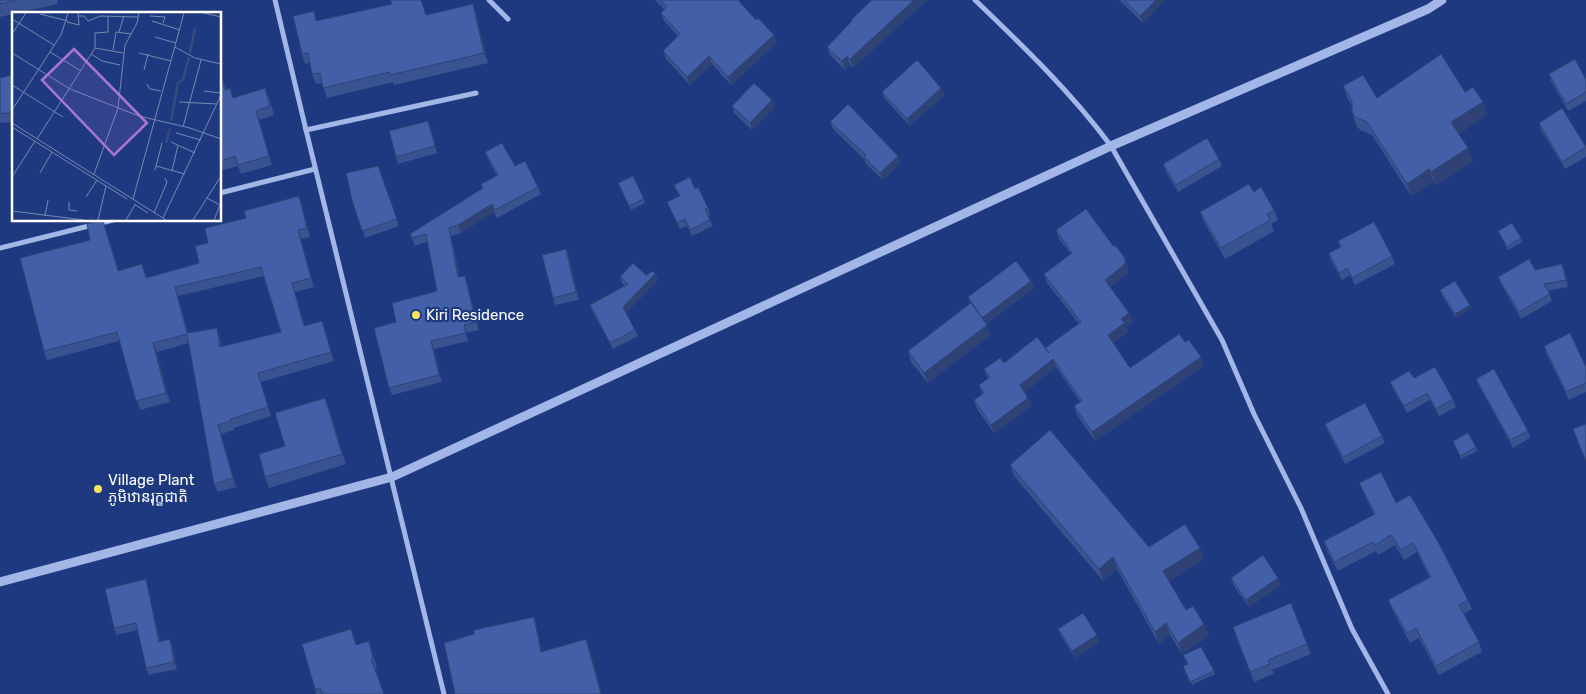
<svg xmlns="http://www.w3.org/2000/svg" width="1586" height="694" font-family="Rubik,'Noto Sans Khmer',sans-serif">
<rect width="100%" height="100%" fill="#1e397f"/>
<g fill="none" stroke-linecap="round" stroke-linejoin="round">
<g stroke="#a2b6e8" stroke-width="5">
<polyline points="275,0 306,130 444,694"/>
<polyline points="489,0 508,19"/>
<path d="M975,0C1023,46 1071,92 1111,146L1222,340L1254,414L1301,508L1352,629L1388,694"/>
<polyline points="306,130 476,93"/>
<polyline points="220,193 315,169"/>
<polyline points="0,248 113,220"/>
</g>
<polyline stroke="#a2b6e8" stroke-width="9" points="0,582 392,477 1111,146 1428,9 1442,0"/>
</g>
<g fill="#395290" fill-rule="evenodd">
<polygon points="0,0 57,0 58,4 0,17"/>
<polygon points="655,0 738,0 756,20 774,35 777,43 731,85 712,64 690,85 666,59 663,51 678,36 664,21 661,13 664,9"/>
<polygon points="872,0 927,0 853,68 850,65 845,70 830,55 827,47 852,21 851,20"/>
<polygon points="1119,0 1165,0 1143,23"/>
<polygon points="473,4 476,14 488,63 394,85 393,82 327,98 322,83 316,84 312,74 310,63 305,64 302,54 314,11 317,21 427,15"/>
<polygon points="220,71 226,89 234,98 269,97 274,115 259,120 272,165 241,174 238,166 220,171"/>
<polygon points="14,74 14,121 8,123 7,122 0,123 0,78"/>
<polygon points="1549,74 1586,80 1586,101 1568,111 1551,81"/>
<polygon points="1343,86 1377,98 1465,92 1483,102 1487,115 1458,134 1473,161 1436,185 1434,182 1411,196 1372,135 1360,130 1356,125 1352,112 1352,106 1348,99"/>
<polygon points="941,88 944,95 910,126 885,99 882,92"/>
<polygon points="732,106 775,107 752,130 734,113"/>
<polygon points="830,122 898,156 900,163 883,180 866,164 864,159 833,129"/>
<polygon points="1539,123 1586,147 1586,157 1565,169 1541,130"/>
<polygon points="431,128 437,153 398,164 396,157"/>
<polygon points="485,152 515,166 538,187 541,194 497,218 494,212 461,233 451,236 460,277 465,276 467,283 479,330 466,333 468,341 434,349 442,382 392,395 389,388 396,322 437,291 427,242 415,246 410,234 482,189 481,184 497,176 488,159"/>
<polygon points="1219,159 1222,166 1178,192 1166,172 1163,164"/>
<polygon points="378,166 399,226 365,238 352,200"/>
<polygon points="618,183 644,199 645,203 631,210"/>
<polygon points="674,185 695,189 708,208 710,215 708,216 713,226 692,236 687,226 680,229 667,202 679,196"/>
<polygon points="1254,192 1274,210 1278,220 1271,224 1274,231 1225,259 1204,222 1200,212"/>
<path d="M302,205L310,237L301,239L314,287L295,292L305,326L322,321L334,361L261,382L271,416L234,428V430L221,434L236,487L218,492L214,484L189,343L157,352L170,402L140,410L119,341L47,360L44,351L90,240L103,221L119,271L142,264L147,278L199,263L208,243ZM263,276L281,332L222,346L220,337L188,333L178,296Z"/>
<polygon points="1056,230 1114,247 1125,258 1128,267 1128,273 1110,287 1133,322 1126,327 1128,332 1113,343 1130,368 1185,342 1204,366 1095,441 1077,415 1074,406 1080,402 1056,367 1025,392 1032,406 994,433 977,409 974,400 982,394 979,385 988,379 984,369 1046,349 1079,324 1047,283 1044,274 1071,254 1059,239"/>
<polygon points="1498,231 1521,238 1522,242 1508,250"/>
<polygon points="1338,241 1392,256 1395,264 1355,285 1350,275 1342,280 1331,261 1329,253 1340,247"/>
<polygon points="566,249 569,256 579,300 555,305 553,298"/>
<polygon points="1562,264 1565,271 1568,287 1548,291 1552,301 1521,319 1501,284 1498,277"/>
<polygon points="655,274 658,280 626,313 635,330 638,336 613,349 592,311 590,305 625,286 622,283 620,277"/>
<polygon points="1031,281 1034,288 986,324 991,335 928,383 911,362 908,351 970,303 968,297"/>
<polygon points="1440,290 1471,308 1456,318 1441,294"/>
<polygon points="1544,346 1586,367 1586,392 1569,400 1546,353"/>
<polygon points="1414,378 1453,399 1456,407 1439,416 1430,400 1407,413 1393,389 1390,382"/>
<polygon points="1476,379 1528,431 1530,438 1513,448 1479,386"/>
<polygon points="329,408 346,464 269,488 265,477 285,446"/>
<polygon points="1325,424 1382,436 1385,443 1345,464 1328,432"/>
<polygon points="1453,441 1476,447 1477,451 1461,459"/>
<polygon points="1010,465 1149,547 1200,548 1204,559 1169,581 1186,610 1204,624 1209,635 1182,654 1170,635 1159,644 1117,569 1103,581 1014,476"/>
<polygon points="1359,483 1396,503 1468,600 1472,609 1464,614 1479,642 1482,652 1439,675 1419,638 1410,643 1392,609 1388,600 1429,577 1417,552 1404,560 1395,545 1378,555 1376,551 1338,571 1327,551 1324,541 1374,515 1363,492"/>
<polygon points="1231,578 1278,578 1281,585 1249,607 1233,585"/>
<polygon points="148,587 160,641 170,639 173,647 177,669 149,675 146,668 138,630 116,635 114,628"/>
<polygon points="1058,629 1097,635 1099,642 1075,658 1061,636"/>
<polygon points="1236,637 1307,644 1311,654 1272,670 1274,674 1254,682"/>
<polygon points="357,645 372,652 377,668 375,669 384,694 316,694 315,689"/>
<polygon points="1183,655 1214,671 1215,674 1192,685 1184,670 1188,664"/>
</g>
<g fill="#2e4275">
<polygon points="914,0 927,0 853,68 850,59"/>
<polygon points="1156,0 1165,0 1143,23 1140,16"/>
<polygon points="473,4 476,14 488,63 484,53"/>
<polygon points="774,35 777,43 731,85 728,77"/>
<polygon points="709,56 712,64 690,85 687,77"/>
<polygon points="847,56 850,65 845,70 842,61"/>
<polygon points="941,88 944,95 910,126 907,119"/>
<polygon points="772,100 775,107 752,130 750,123"/>
<polygon points="1483,102 1487,115 1456,135 1451,122"/>
<polygon points="256,111 259,120 272,165 269,156"/>
<polygon points="428,121 431,128 437,153 435,146"/>
<polygon points="1468,148 1473,161 1436,185 1431,172"/>
<polygon points="898,156 900,163 883,180 880,173"/>
<polygon points="1429,169 1434,182 1411,196 1407,184"/>
<polygon points="299,196 302,205 310,237 307,228"/>
<polygon points="492,204 494,212 461,233 458,225"/>
<polygon points="449,228 451,236 461,285 458,277"/>
<polygon points="298,230 301,239 314,287 311,278"/>
<polygon points="566,249 569,256 579,300 576,292"/>
<polygon points="1125,258 1128,267 1128,273 1108,288 1105,280"/>
<polygon points="1562,264 1565,271 1568,287 1566,280"/>
<polygon points="655,274 658,280 626,313 623,307"/>
<polygon points="465,276 467,283 479,330 476,322"/>
<polygon points="1031,281 1034,288 984,325 981,318"/>
<polygon points="292,283 295,292 308,335 304,326"/>
<polygon points="175,287 178,296 190,342 187,333"/>
<polygon points="1470,305 1471,308 1456,318 1455,314"/>
<polygon points="1129,313 1133,322 1126,327 1128,332 1111,344 1108,335 1121,319"/>
<polygon points="322,321 325,330 334,361 331,352"/>
<polygon points="987,325 991,335 928,383 924,373"/>
<polygon points="217,328 220,337 223,356 220,347"/>
<polygon points="431,341 434,349 442,382 439,375"/>
<polygon points="153,343 157,352 170,402 166,393"/>
<polygon points="1201,357 1204,366 1095,441 1092,432"/>
<polygon points="1053,359 1056,367 1023,394 1020,385"/>
<polygon points="325,398 329,408 346,464 342,454"/>
<polygon points="1028,398 1032,406 994,433 991,425"/>
<polygon points="218,425 221,434 236,487 233,478"/>
<polygon points="1200,548 1204,559 1167,582 1163,571"/>
<polygon points="1113,557 1117,569 1103,581 1099,569"/>
<polygon points="1278,578 1281,585 1249,607 1246,600"/>
<polygon points="146,579 148,587 162,649 159,642"/>
<polygon points="534,617 537,627 545,662 541,652"/>
<polygon points="1166,623 1170,635 1159,644 1155,632"/>
<polygon points="1204,624 1209,635 1182,654 1178,643"/>
<polygon points="1097,635 1099,642 1075,658 1072,651"/>
<polygon points="170,639 173,647 177,669 174,662"/>
<polygon points="586,639 590,649 602,694 601,694"/>
</g>
<g fill="#425fa7" stroke="#2e4275" fill-rule="evenodd">
<polygon points="0,0 16,0 0,4"/>
<polygon points="390,0 421,0 426,15 473,4 484,53 390,75 390,72 323,88 320,73 312,74 308,53 302,54 293,16 314,11 316,21 392,4"/>
<polygon points="660,0 738,0 756,20 758,18 774,35 728,77 709,56 687,77 663,51 680,34 661,13 667,7"/>
<polygon points="872,0 914,0 850,59 847,56 842,61 827,47 852,21 851,20"/>
<polygon points="1124,0 1156,0 1140,16"/>
<polygon points="1441,54 1465,92 1473,87 1483,102 1451,122 1468,148 1431,172 1429,169 1407,184 1367,122 1355,117 1352,112 1352,101 1343,86 1363,75 1377,98"/>
<polygon points="1575,59 1586,80 1586,92 1566,104 1549,74"/>
<polygon points="917,60 941,88 907,119 882,92"/>
<polygon points="220,72 225,90 230,88 233,98 265,88 270,106 256,111 269,156 238,165 235,156 220,161"/>
<polygon points="14,74 14,111 4,114 4,113 0,113 0,78"/>
<polygon points="754,83 772,100 750,123 732,106"/>
<polygon points="848,104 898,156 880,173 864,157 866,155 830,122"/>
<polygon points="1562,108 1586,147 1562,162 1539,123"/>
<polygon points="428,121 435,146 396,157 389,131"/>
<polygon points="1207,138 1219,159 1176,185 1163,164"/>
<polygon points="502,143 515,166 525,161 538,187 495,210 492,204 458,225 449,228 458,277 465,276 476,322 464,325 466,333 431,341 439,375 389,388 374,328 396,322 392,303 437,291 426,234 412,238 410,234 483,188 481,184 498,175 485,152"/>
<polygon points="378,166 397,219 362,231 352,200 346,173"/>
<polygon points="633,176 644,199 629,206 618,183"/>
<polygon points="690,177 695,189 698,187 708,208 705,209 710,220 690,230 685,219 677,223 667,202 680,196 674,185"/>
<polygon points="1249,184 1254,192 1261,187 1274,210 1267,214 1270,220 1221,248 1200,212"/>
<path d="M299,196L307,228L298,230L311,278L292,283L304,326L322,321L331,352L258,373L268,407L231,419V421L218,425L233,478L214,484L187,334L153,343L166,393L136,401L117,332L44,351L20,258L90,240L87,224L103,221L118,271L142,264L146,278L199,263L195,246L208,243L205,228L246,218L244,211ZM261,267L281,332L220,347L217,328L187,333L175,287Z"/>
<polygon points="1086,209 1114,247 1115,245 1125,258 1125,264 1105,280 1129,313 1121,319 1125,323 1108,335 1130,368 1179,334 1185,342 1189,340 1201,357 1092,432 1074,406 1082,401 1053,359 1020,385 1028,398 991,425 974,400 984,393 979,385 990,377 984,369 1000,358 1004,363 1037,337 1049,353 1045,348 1081,322 1044,274 1072,253 1056,230"/>
<polygon points="1374,222 1392,256 1352,278 1347,268 1339,273 1329,253 1341,247 1338,241"/>
<polygon points="1512,223 1521,238 1507,247 1498,231"/>
<polygon points="566,249 576,292 553,298 542,255"/>
<polygon points="1529,259 1535,270 1562,264 1566,280 1544,284 1550,294 1519,312 1498,277"/>
<polygon points="1016,261 1031,281 982,318 968,297"/>
<polygon points="633,263 646,275 653,271 655,274 623,307 635,330 610,343 590,305 628,284 620,277"/>
<polygon points="1455,281 1470,305 1455,314 1440,290"/>
<polygon points="971,303 987,325 924,373 908,351"/>
<polygon points="1570,333 1586,367 1586,383 1566,392 1544,346"/>
<polygon points="1435,367 1453,399 1436,409 1427,393 1404,406 1390,382 1409,371 1414,378"/>
<polygon points="1494,369 1528,431 1510,440 1476,379"/>
<polygon points="325,398 342,454 265,477 259,454 285,446 275,413"/>
<polygon points="1365,403 1382,436 1343,457 1325,424"/>
<polygon points="1586,424 1586,462 1573,429"/>
<polygon points="1050,430 1149,547 1185,524 1200,548 1163,571 1186,610 1193,606 1204,624 1178,643 1166,623 1155,632 1113,557 1099,569 1010,465"/>
<polygon points="1468,433 1476,447 1460,456 1453,441"/>
<polygon points="1381,472 1396,503 1410,495 1437,540 1468,600 1459,605 1479,642 1436,666 1416,628 1407,633 1388,600 1431,577 1413,543 1401,550 1391,535 1375,545 1373,542 1334,562 1324,541 1375,514 1359,483"/>
<polygon points="1263,555 1278,578 1246,600 1231,578"/>
<polygon points="146,579 159,642 170,639 174,662 146,668 136,623 114,628 105,589"/>
<polygon points="1291,603 1307,644 1268,660 1270,664 1250,672 1233,627"/>
<polygon points="1083,613 1097,635 1072,651 1058,629"/>
<polygon points="534,617 541,652 586,639 601,694 455,694 444,643 474,634 474,630"/>
<polygon points="351,629 356,645 369,641 373,658 371,659 384,694 323,694 320,688 315,689 302,644"/>
<polygon points="1201,647 1214,671 1190,682 1183,666 1188,664 1183,655"/>
</g>
<g fill="#f7e461" stroke="#1e397f" stroke-width="2">
<circle cx="416" cy="315" r="5"/>
<circle cx="98" cy="489" r="5"/>
</g>
<g text-anchor="middle" stroke-width="4.5" stroke-linejoin="round" paint-order="stroke">
<g font-size="15" fill="#fff" stroke="#1e397f" text-anchor="start">
<text x="426" y="320">Kiri Residence</text>
<text x="108" y="485">Village Plant<tspan x="108" dy="17">ភូមិឋានរុក្ខជាតិ</tspan></text>
</g>
</g>
<g transform="translate(12 12)">
<rect width="209" height="209" fill="#1e397f"/>
<path fill="none" stroke="#364a7e" stroke-width="2.5" d="M178,41L183,16M159,109L166,71L171,68L177,45M154,131L158,116"/>
<path fill="none" stroke="#7888b2" stroke-width="1" d="M192,1L209,5M28,2L56,9M66,4H72L76,9L88,4L126,5M138,4L153,5L151,11M0,7L42,33M140,9L168,18M55,10L67,13L66,1M107,20L112,4M0,22L14,1M143,25L164,31M163,35L183,46L209,52M83,36L111,41M101,38L104,20L119,22M38,40L69,59M0,41L58,77L127,104L178,116L209,127M127,41L159,49M79,42L90,49L108,53M132,58L136,42M135,72L138,77L149,79M0,73L51,105M192,79L209,81M167,90L205,92M0,98L49,23L56,1M0,111L154,208M0,115L115,187M171,115L189,48M164,121L189,128M25,127L83,36V21L96,20V4M159,130L183,141M144,154L173,162M143,158L150,131M160,159L166,133M28,161L40,140M82,162L106,96L113,33L125,11L127,1M0,165L23,129M74,185L85,168M195,186L208,193L202,208M121,187L172,1M57,190V198L65,199M122,192L136,201M0,199L72,208M142,201L155,170L153,166M33,204L36,188M151,206L209,83M86,208L94,174M114,208L123,193M181,208L209,164"/>
<path fill="#a976d5" fill-opacity="0.15" stroke="#a976d5" stroke-width="2.5" d="M62,37L135,111L102,143L30,68Z"/>
<rect width="209" height="209" fill="none" stroke="#fff" stroke-width="2.5"/>
</g>
</svg>
